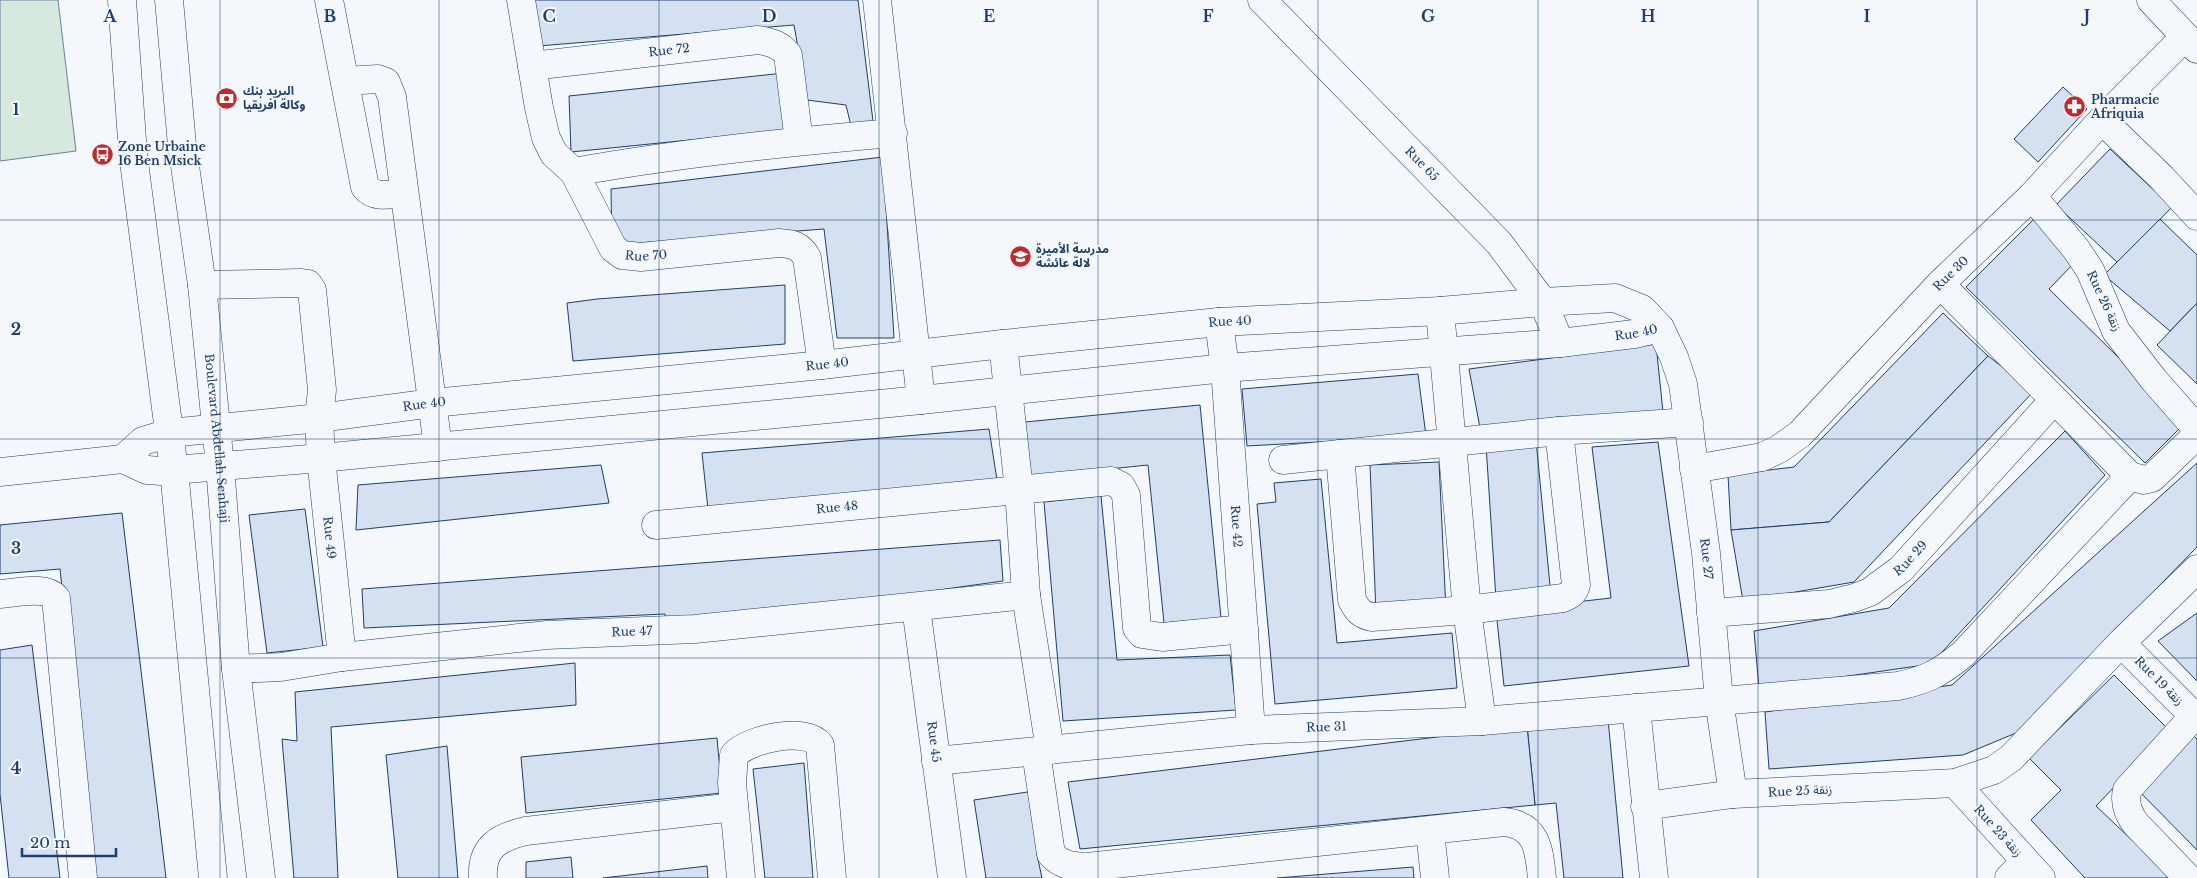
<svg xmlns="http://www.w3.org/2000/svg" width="2197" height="878" font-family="'Libre Baskerville','Noto Sans Arabic',serif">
<rect width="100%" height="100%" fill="#f4f7fb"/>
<polygon fill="#d7e8df" stroke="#687fa3" points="0,0 58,0 76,151 0,161"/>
<g fill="#d5e0f0" stroke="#1d3f73">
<polygon points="531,0 858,0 873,121 851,126 846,105 807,100 794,25 538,46"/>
<polygon points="784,73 788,130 571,152 569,96"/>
<polygon points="2063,87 2087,109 2038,162 2014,139"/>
<polygon points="2110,149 2172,207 2118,263 2056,205"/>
<polygon points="883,157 894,338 837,338 824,229 612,245 611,189"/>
<polygon points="2035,218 2077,260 2049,289 2185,423 2145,463 1966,287"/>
<polygon points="2160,219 2197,255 2197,303 2170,331 2104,275"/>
<polygon points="785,285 785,344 573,361 567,303 597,299"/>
<polygon points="2197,303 2197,384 2157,345"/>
<polygon points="1943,313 1988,356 1829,522 1731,530 1728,475 1794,467"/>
<polygon points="1656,344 1663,412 1480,428 1469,369"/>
<polygon points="1988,356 2034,391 1854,582 1743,601 1731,530 1829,522"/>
<polygon points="1418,374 1426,436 1247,446 1242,389"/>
<polygon points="1200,405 1221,618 1164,623 1148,465 1031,477 1025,422"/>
<polygon points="989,429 997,480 708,509 702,453"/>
<polygon points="2065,431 2105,475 1931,664 1759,689 1754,631 1889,608"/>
<polygon points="1536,440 1551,596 1496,599 1486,445"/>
<polygon points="1658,442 1689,666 1504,686 1496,611 1611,598 1592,447"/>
<polygon points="1439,462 1446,611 1376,614 1370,465"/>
<polygon points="2197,463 2197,547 2016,733 1963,755 1769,769 1765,712 1952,685"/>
<polygon points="601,465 609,503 356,530 358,485"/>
<polygon points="1321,479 1337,643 1452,633 1457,688 1275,704 1257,504 1276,502 1274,483"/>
<polygon points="1101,496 1117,660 1230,655 1236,710 1063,721 1044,502"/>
<polygon points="305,509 323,647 267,653 249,515"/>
<polygon points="122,513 166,878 93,878 60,569 0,574 0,525"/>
<polygon points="1000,540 1003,581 666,628 665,614 364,628 362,589"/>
<polygon points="2197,613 2197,681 2158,641"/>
<polygon points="32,645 60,878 9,878 0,794 0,650"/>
<polygon points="575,663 576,705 331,727 338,878 294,878 282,739 297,741 295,692"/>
<polygon points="2114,675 2169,730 2096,806 2172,878 2085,878 2031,820 2061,790 2029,758"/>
<polygon points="1608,719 1623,878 1564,878 1556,803 1535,805 1527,726"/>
<polygon points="1527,726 1535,805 1080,849 1068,782"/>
<polygon points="2190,732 2197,739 2197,850 2135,787"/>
<polygon points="717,738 722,793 526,813 521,757"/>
<polygon points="447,746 458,878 398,878 386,755"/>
<polygon points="804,763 813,878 765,878 753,769"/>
<polygon points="1034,791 1037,855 1042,878 986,878 974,800"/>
<polygon points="571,857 573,878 526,878 526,862"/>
<polygon points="707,866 708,878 603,878"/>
<polygon points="1413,867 1414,878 1277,878"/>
</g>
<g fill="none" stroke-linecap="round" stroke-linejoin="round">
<defs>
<g id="street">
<path d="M329,0L365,187C375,199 391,194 404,193"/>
<path id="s1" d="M521,0L539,108L546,138L554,154L574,172L613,248L622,255L641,257L779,243C793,244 800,245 807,258L822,365"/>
<polyline points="877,0 921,400"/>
<path id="s2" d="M1262,0L1499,243L1543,302L1560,343"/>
<path id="s3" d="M532,66L758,40C770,42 780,44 788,55L799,141"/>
<polyline points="345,81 378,79 386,82 392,97 438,447"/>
<polyline points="2102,120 2162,178 2197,216"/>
<path d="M574,172C679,153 786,142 893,133"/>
<polyline points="2032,196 2076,249 2090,270 2116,331 2154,380 2197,429"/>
<polyline points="1940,284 2130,476 2144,480 2152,478 2197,435"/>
<path id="s4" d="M202,285L300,283L308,284L312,290L322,390L319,418L321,458L342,657"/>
<polyline points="1440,311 1467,610 1482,721"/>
<path id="s5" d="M1219,322L1225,368L1251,730"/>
<polyline points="1003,344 1019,490 1026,595 1050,750"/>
<path d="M1340,454L1352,600C1357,610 1361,615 1372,617L1467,610L1563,598C1570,595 1574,593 1576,585L1559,431"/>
<path id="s6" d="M123,459L143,441L170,433L319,418L433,403L822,365L1003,344L1219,322L1440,311L1543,302L1615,298L1642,309L1660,328L1674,357L1683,384L1706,553L1719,700L1733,794"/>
<polyline points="1283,460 1559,431 1689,422"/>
<path id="s7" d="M1694,469L1762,457L1779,449L1800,434L1940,284L2032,196L2102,120L2185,37"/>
<path id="s8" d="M0,472L123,459L147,470L161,471L321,458L921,400L1225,368L1560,343L1634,334L1660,328"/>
<path id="s9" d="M656,525L1111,481L1121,486L1126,495L1137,628L1142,634L1162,637L1244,629"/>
<path d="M0,594C16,593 45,585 56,598L83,878"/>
<path id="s10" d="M916,607L952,878"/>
<path id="s11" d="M1711,613L1829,604L1854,598L1870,592L1901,569L2054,400"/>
<polyline points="2121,643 2197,719"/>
<path id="s12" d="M236,669L281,667L342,657L547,635L695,629L1026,595"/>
<polyline points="1636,708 1654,878"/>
<path d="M1036,752L1051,854C1062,866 1072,866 1087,867L1504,822C1538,825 1539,851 1542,878"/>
<path id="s13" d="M936,761L1251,730L1482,721L1898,686C1927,680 1940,673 1963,654L2130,476"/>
<polyline points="1955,783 2041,878"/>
<polyline points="1645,806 1733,794 1955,783 1994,770 2011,758 2121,643 2197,569"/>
<polyline points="1430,831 1435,878"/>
<path d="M483,878C481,847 499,837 526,831L734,807"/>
<path d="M741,878L732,783L734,755C748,739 806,726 820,745L832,878"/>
<polyline points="2009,878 2025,862"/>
<path d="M2188,878L2136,824C2128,814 2124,803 2127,790L2194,716"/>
</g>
<g id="secondary">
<polyline points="122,0 133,154 174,470 213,878"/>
<path id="s14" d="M169,0L182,145L202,285L220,466L236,669L261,878"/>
</g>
<polyline id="primary" points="2151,0 2197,49"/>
</defs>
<use href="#street" stroke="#1d3f73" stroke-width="29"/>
<use href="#secondary" stroke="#1d3f73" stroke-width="29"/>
<use href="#primary" stroke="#1d3f73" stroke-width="29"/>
<use href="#street" stroke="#f4f7fb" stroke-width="28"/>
<use href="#secondary" stroke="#f4f7fb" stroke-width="28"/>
<use href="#primary" stroke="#f4f7fb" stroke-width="28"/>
</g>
<path fill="none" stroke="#1d3f73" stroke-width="1" stroke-opacity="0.55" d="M220,0V878M439,0V878M659,0V878M879,0V878M1098,0V878M1318,0V878M1538,0V878M1758,0V878M1977,0V878M0,220H2197M0,439H2197M0,658H2197"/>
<defs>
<symbol id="bank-disc" viewBox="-11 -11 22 22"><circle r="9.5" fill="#c62828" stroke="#f4f7fb"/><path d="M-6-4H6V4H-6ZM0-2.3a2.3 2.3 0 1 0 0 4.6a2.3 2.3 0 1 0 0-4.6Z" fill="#fff"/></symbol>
<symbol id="pharmacy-disc" viewBox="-11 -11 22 22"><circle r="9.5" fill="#c62828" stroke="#f4f7fb"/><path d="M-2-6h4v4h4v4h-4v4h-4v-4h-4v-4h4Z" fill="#fff"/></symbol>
<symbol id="bus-disc" viewBox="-11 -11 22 22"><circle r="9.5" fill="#c62828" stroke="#f4f7fb"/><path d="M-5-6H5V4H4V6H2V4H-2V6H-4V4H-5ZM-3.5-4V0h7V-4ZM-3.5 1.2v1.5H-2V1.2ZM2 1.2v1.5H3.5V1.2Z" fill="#fff"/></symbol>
<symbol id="school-disc" viewBox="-11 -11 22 22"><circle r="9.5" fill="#c62828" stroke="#f4f7fb"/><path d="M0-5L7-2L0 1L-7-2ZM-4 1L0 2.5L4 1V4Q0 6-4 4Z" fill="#fff"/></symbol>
</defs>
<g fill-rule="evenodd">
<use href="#bank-disc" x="214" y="86" width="25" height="25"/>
<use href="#pharmacy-disc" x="2062" y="94" width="25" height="25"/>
<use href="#bus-disc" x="90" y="142" width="25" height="25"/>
<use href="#school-disc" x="1008" y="244" width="25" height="25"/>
</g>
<g text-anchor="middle" stroke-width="4" stroke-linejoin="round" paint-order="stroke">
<g font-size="12" fill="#1d3f73" stroke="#f4f7fb">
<text dy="4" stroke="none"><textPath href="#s3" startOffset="138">Rue 72</textPath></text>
<text dy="4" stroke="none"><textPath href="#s2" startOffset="229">Rue 65</textPath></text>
<text dy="4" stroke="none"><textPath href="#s1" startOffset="306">Rue 70</textPath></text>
<text dy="4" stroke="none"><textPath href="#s7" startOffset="334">Rue 30</textPath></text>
<text transform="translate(2104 301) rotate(65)" y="4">Rue 26 زنقة</text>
<text dy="4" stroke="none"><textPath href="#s6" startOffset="1121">Rue 40</textPath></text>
<text dy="4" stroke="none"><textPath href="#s8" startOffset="1646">Rue 40</textPath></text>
<text dy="4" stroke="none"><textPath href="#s6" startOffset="716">Rue 40</textPath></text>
<text dy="4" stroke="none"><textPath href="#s6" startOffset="311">Rue 40</textPath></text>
<text dy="4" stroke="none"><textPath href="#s14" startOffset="441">Boulevard Abdellah Senhaji</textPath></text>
<text dy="4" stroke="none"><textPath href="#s9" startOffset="182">Rue 48</textPath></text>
<text dy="4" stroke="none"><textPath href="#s5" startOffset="205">Rue 42</textPath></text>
<text dy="4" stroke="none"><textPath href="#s4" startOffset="362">Rue 49</textPath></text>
<text dy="4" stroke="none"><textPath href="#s11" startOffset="214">Rue 29</textPath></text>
<text dy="4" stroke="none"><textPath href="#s6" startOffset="1799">Rue 27</textPath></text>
<text dy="4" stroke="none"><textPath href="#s12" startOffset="398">Rue 47</textPath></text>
<text transform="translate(2159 681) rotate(45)" y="4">Rue 19 زنقة</text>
<text dy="4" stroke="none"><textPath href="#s13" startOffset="392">Rue 31</textPath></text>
<text dy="4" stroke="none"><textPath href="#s10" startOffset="136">Rue 45</textPath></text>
<text transform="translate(1800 791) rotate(-3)" y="4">Rue 25 زنقة</text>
<text transform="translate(1998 831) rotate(48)" y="4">Rue 23 زنقة</text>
</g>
<g font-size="12" font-weight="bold" fill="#1d3f73" stroke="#f4f7fb" text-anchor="start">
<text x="243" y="95">البريد بنك<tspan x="243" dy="14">وكالة افريقيا</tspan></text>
<text x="2091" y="104">Pharmacie<tspan x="2091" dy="14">Afriquia</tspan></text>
<text x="118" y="151">Zone Urbaine<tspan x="118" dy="14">16 Ben Msick</tspan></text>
<text x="1036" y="253">مدرسة الأميرة<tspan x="1036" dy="14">لالة عائشة</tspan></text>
</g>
</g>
<g font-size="16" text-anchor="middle" font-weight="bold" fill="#1d3f73" stroke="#f4f7fb" stroke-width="4" stroke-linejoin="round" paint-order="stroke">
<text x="110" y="22">A</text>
<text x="330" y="22">B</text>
<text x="549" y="22">C</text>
<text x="769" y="22">D</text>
<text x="989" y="22">E</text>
<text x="1208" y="22">F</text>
<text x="1428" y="22">G</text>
<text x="1648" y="22">H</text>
<text x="1867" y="22">I</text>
<text x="2087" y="22">J</text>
<text x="16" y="115">1</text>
<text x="16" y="335">2</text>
<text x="16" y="554">3</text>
<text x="16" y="774">4</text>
</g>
<path d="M22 848v8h94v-8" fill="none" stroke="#1d3f73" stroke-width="2.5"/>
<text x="30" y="848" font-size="15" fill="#1d3f73" stroke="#f4f7fb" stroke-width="4" paint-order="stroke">20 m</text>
</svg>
